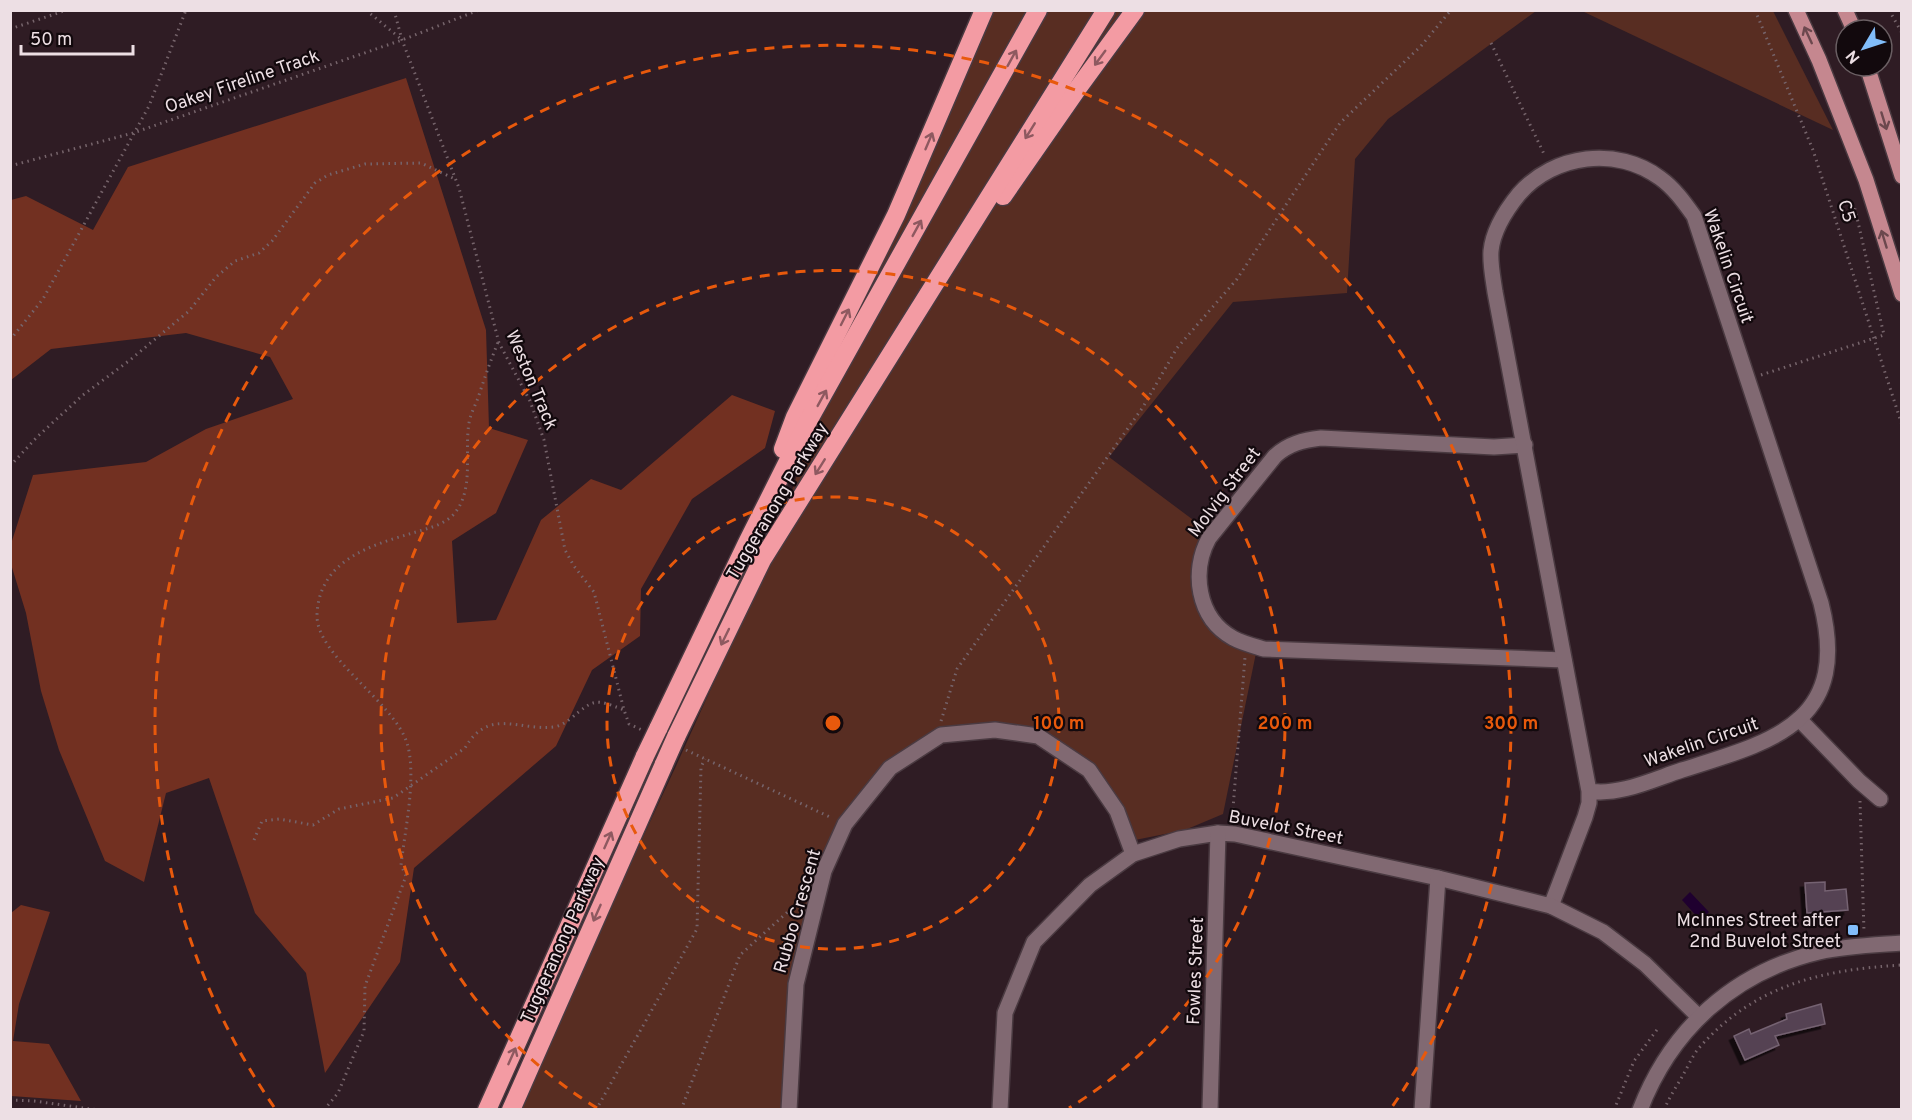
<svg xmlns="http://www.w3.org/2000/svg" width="1912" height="1120" font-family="Overpass,sans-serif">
<defs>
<filter id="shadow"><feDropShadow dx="-4.5" dy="4.5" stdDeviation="0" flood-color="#0009"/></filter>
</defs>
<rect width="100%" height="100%" fill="#2f1c24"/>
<g fill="#582d22">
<polygon points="992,11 1536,11 1388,119 1355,159 1347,293 1233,302 1109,457 1212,534 1199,590 1211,632 1256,653 1223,814 1185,830 1135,840 1121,808 1039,732 940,732 888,765 817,870 789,978 781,1109 516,1110 676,766 772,554 836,351"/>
<polygon points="1582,11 1773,11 1833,130"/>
</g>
<g fill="#723021">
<polygon points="406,78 486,330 489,428 528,440 496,513 452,541 457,623 496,620 541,520 591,479 621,490 732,395 775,411 765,448 692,499 641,589 640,636 592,670 556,746 414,868 400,962 325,1073 306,973 255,913 209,778 166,793 144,882 105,861 59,750 41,691 26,613 10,561 11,544 33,475 146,462 206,429 293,399 270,357 186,333 51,349 11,380 11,200 26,196 93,230 128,167"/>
<polygon points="21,905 50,912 19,1004 13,1041 49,1044 81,1101 11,1096 11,913"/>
</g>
<polygon fill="#1f002f" points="1690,892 1709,912 1700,920 1682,900"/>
<g fill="#554352" stroke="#756272" stroke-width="1.5" filter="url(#shadow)">
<polygon points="1825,882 1825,891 1846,889 1848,910 1807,913 1805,883"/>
<polygon points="1821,1004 1825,1024 1775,1036 1779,1045 1745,1060 1734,1036 1749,1029 1751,1034 1787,1019 1786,1014"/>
</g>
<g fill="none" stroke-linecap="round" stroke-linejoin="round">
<defs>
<g id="minor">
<path d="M1525,445L1494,447L1321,438C1303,440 1288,444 1275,456L1209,538C1191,571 1197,618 1233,638C1242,643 1254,646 1264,649L1564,660"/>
<polyline points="1799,719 1859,781 1880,799"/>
<path d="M1551,906L1585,817L1589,803V791C1620,796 1654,779 1682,770C1775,741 1851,722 1821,603L1694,216C1684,202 1674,188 1660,178C1617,146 1554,154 1519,194C1506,210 1493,230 1491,251C1490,264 1493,278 1495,292L1589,791"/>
<polyline points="789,1110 796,984 824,871 845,824 890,768 941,735 995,730 1038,736 1089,770 1117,811 1133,854"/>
<polyline points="1000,1110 1005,1013 1034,942 1090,885 1133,854 1179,839 1218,833 1235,834 1438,878 1551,906 1603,932 1645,964 1698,1016"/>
<polyline points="1210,1110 1218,833"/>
<polyline points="1422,1110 1438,878"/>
<path d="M1640,1110C1671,1029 1734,972 1819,952C1845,946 1875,945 1902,943"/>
</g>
<g id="major">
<polyline points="1796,10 1819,60 1866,180 1902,294"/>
<polyline points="1845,10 1854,30"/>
<polyline points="1867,66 1902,176"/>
</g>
<g id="highway">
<polyline points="1003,196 1078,88 1135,10"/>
<polyline points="783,449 795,417 896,215 984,10"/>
<polyline points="658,729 747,543 807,423 1038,10"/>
<polyline points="676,737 762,560 1106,10"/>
<polyline points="487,1110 645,756"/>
<polyline points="511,1110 664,764"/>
</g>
</defs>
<use href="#minor" stroke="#4a3a41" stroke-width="18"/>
<use href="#major" stroke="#4a3a41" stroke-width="18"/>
<use href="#highway" stroke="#4a3a41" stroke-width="21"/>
<g stroke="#76646b" stroke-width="3" stroke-dasharray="1.5 4.5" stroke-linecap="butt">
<polyline points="366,10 401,39"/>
<polyline points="394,10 402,40 459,188 499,343 530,401 544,440 565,550 574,566 594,592 624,710 629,724 642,730"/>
<polyline points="1755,10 1813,150 1902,425"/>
<polyline points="1889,10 1902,33"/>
<polyline points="10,29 67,10"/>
<polyline points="1491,43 1545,156"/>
<polyline points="10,166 133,133 402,40 479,10"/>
<polyline points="10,340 43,299 149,106 186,10"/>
<polyline points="1761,375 1884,335 1855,209 1857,204"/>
<polyline points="10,466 38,436 83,395 130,360 189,311 216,277 235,261 259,253 272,241 315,183 328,175 365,164 421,163 455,179"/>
<polyline points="941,721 957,669 1143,407 1177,348 1237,279 1340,123 1421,46 1451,10"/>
<polyline points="686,750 832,818"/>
<polyline points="1860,801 1864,932"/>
<polyline points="1232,821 1245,657"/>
<path d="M254,840L262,821L279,819L313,825L339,809L393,798L465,748C489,707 518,731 554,727C560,726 565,723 570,719C595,699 593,698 624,710"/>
<polyline points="10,1100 34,1101 98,1110"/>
<path d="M324,1110L338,1093L364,1031L365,986L406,876L401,865C405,830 417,775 407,743C394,702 316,656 317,615C319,559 372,545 416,532C429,528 443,525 453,515C475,491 464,453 469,423C470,415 475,406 478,398C484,379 491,360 498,342"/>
<polyline points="596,1110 697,929 701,767 705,759"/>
<polyline points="681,1110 740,955 803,898"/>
<polyline points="1614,1110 1634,1061 1659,1027"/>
<path d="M1664,1110C1669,1098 1676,1087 1682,1077C1687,1068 1692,1057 1698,1049C1754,985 1820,970 1902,965"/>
</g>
<use href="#minor" stroke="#816972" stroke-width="15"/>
<use href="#major" stroke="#c5878f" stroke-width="15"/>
<use href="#highway" stroke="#f39ba3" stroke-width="18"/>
<defs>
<g id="highway-bridge">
<polyline points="645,756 658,729"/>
<polyline points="664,764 676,737"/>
</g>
</defs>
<use href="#highway-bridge" stroke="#4a3a41" stroke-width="21" stroke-linecap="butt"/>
<use href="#highway-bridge" stroke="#f39ba3" stroke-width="18"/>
</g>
<defs><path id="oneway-shaft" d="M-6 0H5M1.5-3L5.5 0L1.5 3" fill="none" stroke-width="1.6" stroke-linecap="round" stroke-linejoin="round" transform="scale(1.5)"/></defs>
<g stroke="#6c484e">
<use href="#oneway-shaft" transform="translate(1808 35) rotate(-115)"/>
<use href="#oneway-shaft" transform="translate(1884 121) rotate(73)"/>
<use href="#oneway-shaft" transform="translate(1884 239) rotate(-107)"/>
</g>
<g stroke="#8e5960">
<use href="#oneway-shaft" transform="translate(1012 58) rotate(-61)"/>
<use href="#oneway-shaft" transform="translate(1100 58) rotate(126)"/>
<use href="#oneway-shaft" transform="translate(1030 131) rotate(122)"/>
<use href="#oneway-shaft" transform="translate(929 141) rotate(-67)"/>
<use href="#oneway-shaft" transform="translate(917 228) rotate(-61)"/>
<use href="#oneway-shaft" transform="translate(845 317) rotate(-63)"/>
<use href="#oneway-shaft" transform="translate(822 398) rotate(-61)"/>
<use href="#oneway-shaft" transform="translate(820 467) rotate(122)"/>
<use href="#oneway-shaft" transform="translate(725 637) rotate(116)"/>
<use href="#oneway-shaft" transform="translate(608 840) rotate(-66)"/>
<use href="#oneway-shaft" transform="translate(597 913) rotate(114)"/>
<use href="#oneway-shaft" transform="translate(512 1056) rotate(-66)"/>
</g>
<g fill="none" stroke="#e8590c" stroke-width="3" stroke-dasharray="10 8">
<circle cx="833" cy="723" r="226"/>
<path d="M597 1108A452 452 0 1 1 1069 1108"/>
<path d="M274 1107A678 678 0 1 1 1392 1107"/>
</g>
<rect fill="#81bdfa" stroke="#12090d" stroke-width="2" x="1847" y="924" width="12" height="12" rx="3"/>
<g text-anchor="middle" stroke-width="4.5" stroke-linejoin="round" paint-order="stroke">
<g font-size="18" fill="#eddfe4" stroke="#12090d">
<text transform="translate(242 81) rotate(-19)" y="6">Oakey Fireline Track</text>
<text transform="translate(1847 211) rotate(72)" y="6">C5</text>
<text transform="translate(1729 266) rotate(71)" y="6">Wakelin Circuit</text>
<text transform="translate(532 380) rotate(67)" y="6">Weston Track</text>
<text transform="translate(1224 492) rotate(-53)" y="6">Molvig Street</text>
<text transform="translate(777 501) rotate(-59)" y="6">Tuggeranong Parkway</text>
<text transform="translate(1701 742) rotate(-19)" y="6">Wakelin Circuit</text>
<text transform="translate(1286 827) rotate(11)" y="6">Buvelot Street</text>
<text transform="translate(797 911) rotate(-74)" y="6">Rubbo Crescent</text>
<text transform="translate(562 940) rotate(-66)" y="6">Tuggeranong Parkway</text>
<text transform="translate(1195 971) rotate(-88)" y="6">Fowles Street</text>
</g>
<g font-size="18" fill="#eddfe4" stroke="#12090d" text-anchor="end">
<text x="1841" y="926">McInnes Street after<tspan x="1841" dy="21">2nd Buvelot Street</tspan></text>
</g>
</g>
<circle cx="833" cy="723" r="9" fill="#e8590c" stroke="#12090d" stroke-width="3"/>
<g font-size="18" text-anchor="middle" font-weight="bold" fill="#e8590c" stroke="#12090d" stroke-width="4.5" stroke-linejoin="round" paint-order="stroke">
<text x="1059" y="729">100 m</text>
<text x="1285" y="729">200 m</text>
<text x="1511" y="729">300 m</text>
</g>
<rect width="1912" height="1120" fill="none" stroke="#eddfe4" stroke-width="24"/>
<g transform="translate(1864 48) rotate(231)"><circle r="28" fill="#12090d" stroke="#6a5f63" stroke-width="1.5"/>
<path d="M0-4.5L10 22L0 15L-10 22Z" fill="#81bdfa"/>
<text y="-9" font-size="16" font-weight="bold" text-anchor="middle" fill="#eddfe4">N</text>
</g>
<path d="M21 45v9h112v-9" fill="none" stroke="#eddfe4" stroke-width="3"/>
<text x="30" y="45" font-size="18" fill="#eddfe4" stroke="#12090d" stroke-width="4.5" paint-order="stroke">50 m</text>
</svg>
